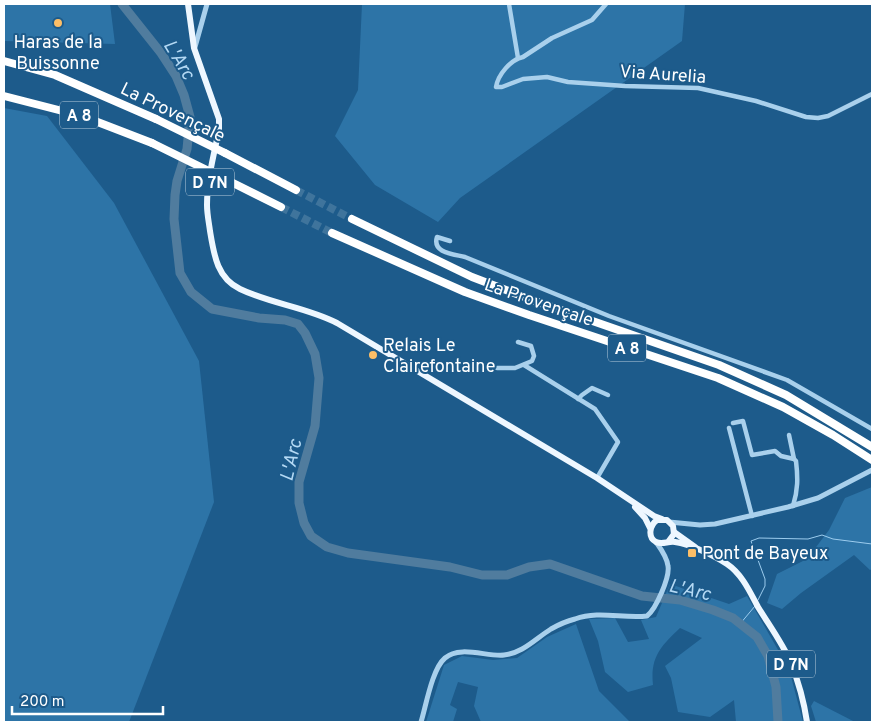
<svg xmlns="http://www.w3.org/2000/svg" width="876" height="726" font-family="Overpass,sans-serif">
<rect width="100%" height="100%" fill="#1d5b8b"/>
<g fill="#2d74a7">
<polygon points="4,4 110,4 115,44 4,41"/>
<polygon points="362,4 685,4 682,41 460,198 438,222 375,185 335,136 358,90"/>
<polygon points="4,108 47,116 114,203 199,361 214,502 129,722 4,722"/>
<polygon points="872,487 872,569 870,570 854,555 801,593 782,609 767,603 777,574 807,559 829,530 845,498"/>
<path d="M670,584L729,604L747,596L789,669L803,722H736L734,700L710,717L678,712L671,678L665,666L702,638L680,628C661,646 650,657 653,685L628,692L605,672L598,641L589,619L615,618L628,642L649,639L641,620L656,617Z"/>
<polygon points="576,624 599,691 630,722 481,722 474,706 478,687 458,682 450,705 457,709 453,722 426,722 444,665 462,656 493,660 517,658 547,637"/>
<polygon points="814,701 855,722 816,722 811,706"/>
</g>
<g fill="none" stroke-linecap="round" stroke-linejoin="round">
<g stroke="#9cccee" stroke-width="1">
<polyline points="758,600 765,586 765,579 751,541 759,538 808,539 822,535 833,539 872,544"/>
<polyline points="740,624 755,606"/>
</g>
<polyline stroke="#507c9e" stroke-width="9" points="122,4 161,53 176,76 184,95 190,117 187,149 177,181 175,195 174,219 180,273 191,292 212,309 259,318 285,320 298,324 305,333 315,354 319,378 315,426 299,482 299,503 304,523 311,536 327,547 348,553 450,567 482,575 507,575 529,567 550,564 642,596 680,600 713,610 733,618 757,637 768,656 776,687 778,722"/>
<g stroke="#3f749c" stroke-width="8" stroke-dasharray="8 4" stroke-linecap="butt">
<polyline points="296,190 352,219"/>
<polyline points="281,207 332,233"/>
</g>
<g stroke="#a9d0ec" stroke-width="4.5">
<polyline points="509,4 518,58"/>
<path d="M606,4L592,20L552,38L523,57C510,60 498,75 496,87H502L523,79L547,77L568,82L625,86L698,88L756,101L806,117L818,118L828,116L872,94"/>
<path d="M450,241L437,237C432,253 453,254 465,257L609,316L787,380L872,429"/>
<polyline points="524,365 595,409 618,442 597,478"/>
<polyline points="497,368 515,368 532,361 534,356 531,346 518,342"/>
<polyline points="578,399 582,395 592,388 608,395"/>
<path d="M733,423L743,421L752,455L775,451L781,456L794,459L796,461C798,478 798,490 793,506"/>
<polyline points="729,428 752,516"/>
<polyline points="789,435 794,459"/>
</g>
<g stroke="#a9d0ec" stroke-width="5">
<polyline points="195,47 207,4"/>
<polyline points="669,522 700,525 715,524 788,507 818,498 872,470"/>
<path d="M421,722C426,706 432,669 445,658C460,645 487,657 504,655C523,653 535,639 551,629C558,625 567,621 575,619C599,610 623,619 647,616C656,609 670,577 668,566C667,557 661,549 656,542"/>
</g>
<g stroke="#eef7ff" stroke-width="6">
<path d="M188,4L194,48L219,119V130C214,154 207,180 207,205C207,214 209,223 210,231C214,255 217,278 240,289C271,304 306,307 337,323L597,478L654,516L662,519"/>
<polyline points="635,507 645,518 650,528"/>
<polyline points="674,532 695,547"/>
<path d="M668,542L674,534L673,526L667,520H657C650,525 647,537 656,542C662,545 668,541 675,542C690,544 715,556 727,564C742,574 750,592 758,607C769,625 783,644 791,663C799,683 804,702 807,722"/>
</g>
<g stroke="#fff" stroke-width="8">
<polyline points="4,61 55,75 156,119"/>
<polyline points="4,96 82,116 152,143"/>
<polyline points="225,153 296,190"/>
<polyline points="221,177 281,207"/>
<polyline points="352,219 472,277 535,301 719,365 786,395 872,447"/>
<polyline points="332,233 465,292 529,315 718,378 783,407 833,435 872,460"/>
</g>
<g stroke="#fff" stroke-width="8">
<polyline points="156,119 225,153"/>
<polyline points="152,143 221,177"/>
</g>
</g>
<g fill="#fcbe67" stroke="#1d5b8b" stroke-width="2">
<circle cx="58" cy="23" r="5"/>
<circle cx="373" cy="355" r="5"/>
<rect x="687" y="548" width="10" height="10" rx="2.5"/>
</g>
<g text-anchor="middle" stroke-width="4" stroke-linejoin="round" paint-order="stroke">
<g fill="#1d5b8b" stroke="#bbcedc" stroke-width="1">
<rect x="60" y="101.5" width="38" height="27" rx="4"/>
<rect x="186" y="168.5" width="48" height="27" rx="4"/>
<rect x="608" y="334.5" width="38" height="27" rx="4"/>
<rect x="767" y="650.5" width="48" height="27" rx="4"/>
</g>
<g font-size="16" font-weight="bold" fill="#fff">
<text x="79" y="121">A 8</text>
<text x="210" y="188">D 7N</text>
<text x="627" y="354">A 8</text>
<text x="791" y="670">D 7N</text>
</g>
<g font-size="18" fill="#fff" stroke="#1d5b8b" text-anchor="start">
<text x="58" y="48" text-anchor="middle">Haras de la<tspan x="58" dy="21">Buissonne</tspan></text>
<text x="383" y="351">Relais Le<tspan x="383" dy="21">Clairefontaine</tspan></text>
<text x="702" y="559">Pont de Bayeux</text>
</g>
<g font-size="18" fill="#fff" stroke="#1d5b8b">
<text transform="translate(663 74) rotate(4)" y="6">Via Aurelia</text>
<text transform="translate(173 112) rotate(26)" y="6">La Provençale</text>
<text transform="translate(539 302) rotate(19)" y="6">La Provençale</text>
</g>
<g font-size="19" font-style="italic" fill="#b4d9f4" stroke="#1d5b8b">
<text transform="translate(180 59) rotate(59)" y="7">L'Arc</text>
<text transform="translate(290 460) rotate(-77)" y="7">L'Arc</text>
<text transform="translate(690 589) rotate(13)" y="7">L'Arc</text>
</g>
</g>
<rect width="876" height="726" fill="none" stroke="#ffffff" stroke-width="10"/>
<path d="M12 706v8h151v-8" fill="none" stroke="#ffffff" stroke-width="2.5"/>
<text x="20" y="706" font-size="15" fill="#ffffff" stroke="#1d5b8b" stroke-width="4" paint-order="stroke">200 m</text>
</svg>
